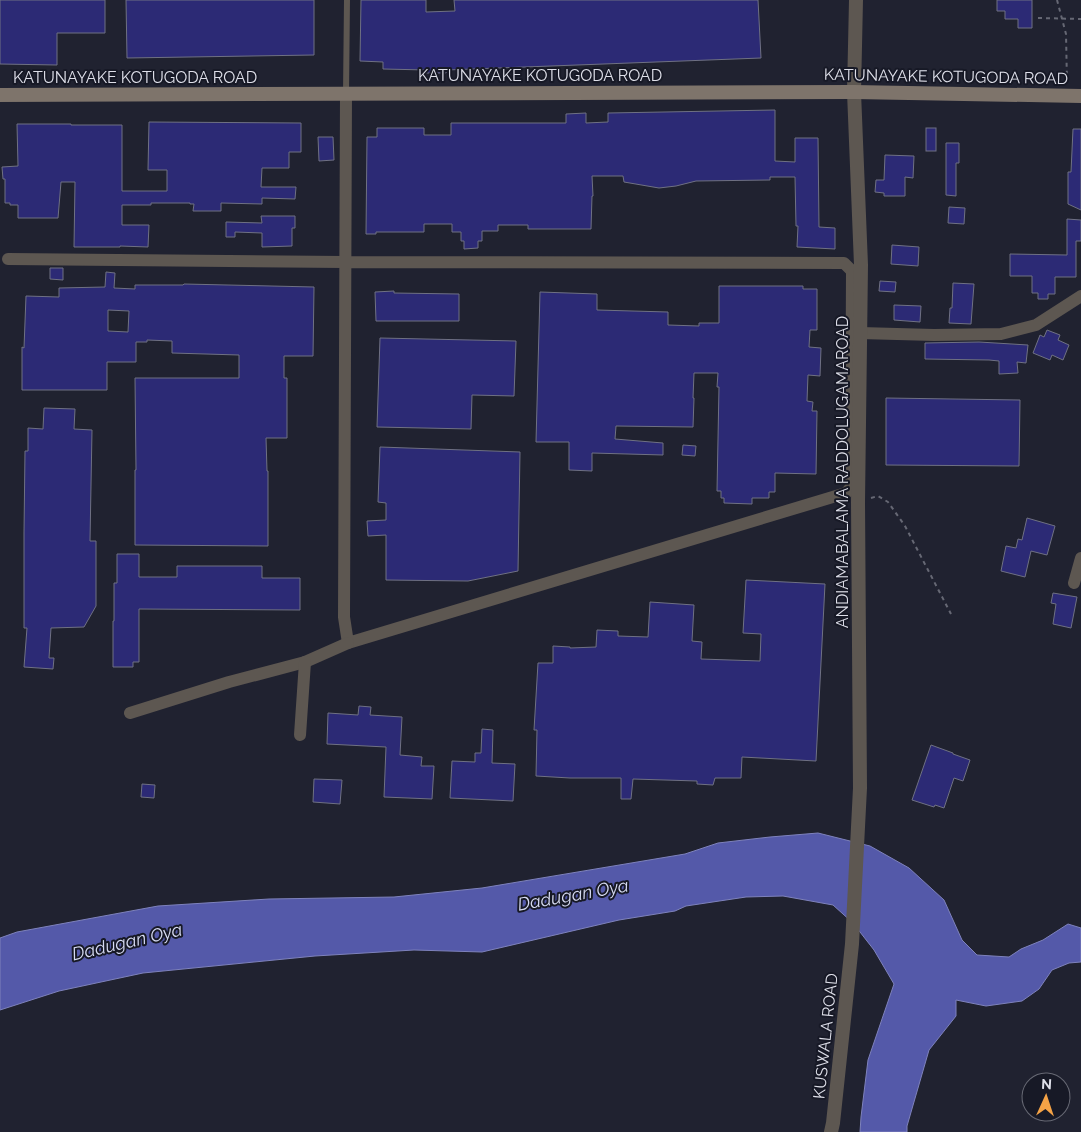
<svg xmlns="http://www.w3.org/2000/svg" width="1081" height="1132" font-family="Raleway,sans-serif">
<rect width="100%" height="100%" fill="#202230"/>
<polygon fill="#5459a9" stroke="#7e82bc" points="818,833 870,846 909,868 944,900 962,940 977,955 1009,957 1021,949 1043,940 1068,924 1081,928 1081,962 1069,963 1052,970 1039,989 1022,1001 986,1006 956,1000 956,1016 929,1050 907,1126 907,1132 860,1132 861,1117 868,1060 894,984 874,950 853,923 833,905 783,896 746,897 686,906 675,911 619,920 482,952 414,950 315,956 143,973 59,991 0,1010 0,938 17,932 158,906 269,899 394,897 482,888 685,854 718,843 770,837"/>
<g fill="#2c2a75" stroke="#6f7183" fill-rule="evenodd">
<polygon points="0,0 105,0 105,33 57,33 57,65 0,64"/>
<polygon points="126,0 314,0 314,55 127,58"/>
<polygon points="361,0 426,0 426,12 455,11 454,0 758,0 761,58 446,70 446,73 426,73 427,70 383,69 383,62 360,61"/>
<polygon points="997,0 1032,0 1032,28 1018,28 1018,19 1005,19 1005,11 997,11"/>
<polygon points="775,110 775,161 795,162 795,138 818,138 819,227 835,228 835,249 797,247 798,226 796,226 795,177 770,177 770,180 696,181 676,186 659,188 624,182 623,176 592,176 593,196 592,196 591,229 528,229 528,225 498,225 498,231 482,231 482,241 478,241 478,248 464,249 464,241 461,241 461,232 452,232 452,224 424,224 424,232 376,232 376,234 366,234 367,137 377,137 377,128 424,128 424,135 451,135 451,123 566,123 566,114 586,113 586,123 608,122 608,113"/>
<polygon points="149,122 301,123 301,152 289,152 289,168 262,168 261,187 296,187 295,199 262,198 262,204 221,203 221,211 193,211 194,204 190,204 190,203 151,203 151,205 122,205 122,225 149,225 148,247 120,246 120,247 74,247 75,182 61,182 58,218 18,218 18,205 10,205 10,203 5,203 5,179 3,179 2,167 18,166 17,124 71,124 71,125 122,125 122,191 167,191 167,170 148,170"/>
<rect x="926" y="128" width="10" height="23"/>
<polygon points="1073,129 1081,129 1081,210 1068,204 1068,172 1071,172"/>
<polygon points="318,137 333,137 334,160 319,161"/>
<polygon points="946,143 959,143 959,163 956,163 956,196 946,195"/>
<polygon points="885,155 914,156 913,178 905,177 905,196 884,196 884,193 875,192 876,180 884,180"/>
<polygon points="949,207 965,208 964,224 948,223"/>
<polygon points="261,216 295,216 295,228 292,228 292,246 262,247 262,233 235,232 235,237 226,237 226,222 262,223"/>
<polygon points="1067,219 1081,220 1081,241 1076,241 1076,277 1055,277 1055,294 1048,294 1048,299 1038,299 1038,293 1032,293 1032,276 1010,276 1010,254 1067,255"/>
<polygon points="892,245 919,247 918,266 891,264"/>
<polygon points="50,268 63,268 63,280 50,279"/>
<path d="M106,272L115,273L114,288L135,289V285H183L184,284L314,287L313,356H284V378H287V438H266L267,471H268V546L135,545V470H136L135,378H239V355L172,353V341L147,340V342H136V362H107V390H22V347L24,348L26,296L59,297V288L105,287ZM108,310L129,311L128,332L108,331Z"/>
<polygon points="880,281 896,282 895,292 879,291"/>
<polygon points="953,283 974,284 971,324 949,323 950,308 952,308"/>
<polygon points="719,286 803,286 803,289 817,289 817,330 810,330 809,347 821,348 820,376 808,375 807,401 813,402 812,411 817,411 816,474 775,473 775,492 769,492 769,498 752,498 752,504 724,503 724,498 721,498 721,491 717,491 719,387 717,387 718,373 694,373 693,398 694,398 693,427 616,426 615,439 663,443 663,455 592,453 592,471 569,470 569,442 536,442 540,292 597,294 597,310 668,312 668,325 699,326 699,323 719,323"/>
<polygon points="394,291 394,293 459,294 459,321 376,321 375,292"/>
<polygon points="894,305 921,306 920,322 894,320"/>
<polygon points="1047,330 1060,335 1058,340 1069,345 1063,360 1052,355 1050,360 1033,353 1040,335 1044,337"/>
<polygon points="380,338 516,341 514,396 472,395 471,429 377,427"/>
<polygon points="979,342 1028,345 1026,363 1017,362 1018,373 999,374 999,361 989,360 925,359 925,343"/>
<polygon points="886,398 1020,400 1019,466 886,465"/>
<polygon points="44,408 75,409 74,429 92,430 90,541 96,541 96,606 84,627 51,628 49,658 54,658 53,669 24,667 27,628 24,628 24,533 25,451 28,451 28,428 43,429"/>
<polygon points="683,445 696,446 695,456 682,455"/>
<polygon points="380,447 520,452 518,571 468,581 386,580 386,535 368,536 367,521 386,520 386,503 378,502"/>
<polygon points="1027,518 1055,526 1047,555 1031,551 1025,577 1001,571 1006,546 1016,548 1018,539 1022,540"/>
<polygon points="117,554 139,554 139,577 177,577 177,566 262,566 262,578 300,578 300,610 139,609 139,662 133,662 133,667 113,667 113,621 114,621 114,583 117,583"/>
<polygon points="746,580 825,584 816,761 742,757 741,778 715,778 713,785 697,784 697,781 633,779 631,799 621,799 621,778 570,778 536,776 537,730 534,730 538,663 553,663 553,646 570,647 570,648 596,647 597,630 618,631 618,636 648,637 650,602 694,605 692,641 702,642 701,659 760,661 761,634 743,633"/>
<polygon points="1053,593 1077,597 1071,628 1053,624 1056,604 1051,603"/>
<polygon points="359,706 371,707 370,715 402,717 400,755 422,757 421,766 434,766 432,799 384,797 386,747 327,744 328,713 358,715"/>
<polygon points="482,729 493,730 492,763 515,764 513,801 450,798 452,761 475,762 475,753 481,753"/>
<polygon points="931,745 953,753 953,754 970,760 963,781 954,778 944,808 935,805 934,807 912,800"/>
<polygon points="314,779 342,780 340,804 313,802"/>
<polygon points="142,784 155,785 154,798 141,797"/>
</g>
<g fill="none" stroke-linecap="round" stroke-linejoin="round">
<g stroke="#666874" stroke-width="2" stroke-dasharray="4 4" stroke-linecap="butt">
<polyline points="1057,0 1066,34 1067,84"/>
<polyline points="1038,18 1081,19"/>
<polyline points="871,498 878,496 888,502 905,526 951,614"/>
</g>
<polyline stroke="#5d5751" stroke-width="6" points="346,94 347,0"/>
<g stroke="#5d5751" stroke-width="12">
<polyline points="8,259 344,262 844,263 852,271 851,487 846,493 348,643 344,617 346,94"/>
<polyline points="860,333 934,335 1001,334 1036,325 1081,296"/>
<polyline points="1074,583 1081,558"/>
<polyline points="130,713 229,682 305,662 348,643"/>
<polyline points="300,735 305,662"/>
</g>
<polyline stroke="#5d5751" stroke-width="14" points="831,1132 833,1123 852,944 860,788 858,502 861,265 854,92 856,0"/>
<polyline stroke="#7e746b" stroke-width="14" points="0,95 854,92 1081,96"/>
</g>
<g text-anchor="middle" stroke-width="4" stroke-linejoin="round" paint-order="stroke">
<g font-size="16" fill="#dfe0ea" stroke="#171926">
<text x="540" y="81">KATUNAYAKE KOTUGODA ROAD</text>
<text transform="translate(946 76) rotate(1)" y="6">KATUNAYAKE KOTUGODA ROAD</text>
<text x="135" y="83">KATUNAYAKE KOTUGODA ROAD</text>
<text transform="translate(842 472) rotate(-90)" y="6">ANDIAMABALAMA RADDOLUGAMAROAD</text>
<text transform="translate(825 1036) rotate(-84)" y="6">KUSWALA ROAD</text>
</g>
<g font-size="18" font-style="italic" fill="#d7dbf2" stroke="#171926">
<text transform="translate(573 895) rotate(-10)" y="6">Dadugan Oya</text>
<text transform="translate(127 942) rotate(-13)" y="6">Dadugan Oya</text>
</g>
</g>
<g transform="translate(1046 1097) rotate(3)"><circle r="24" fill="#171926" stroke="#676974"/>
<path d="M0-4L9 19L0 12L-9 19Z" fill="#f5a346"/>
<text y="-8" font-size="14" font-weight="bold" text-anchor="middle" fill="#dfe0ea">N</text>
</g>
</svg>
